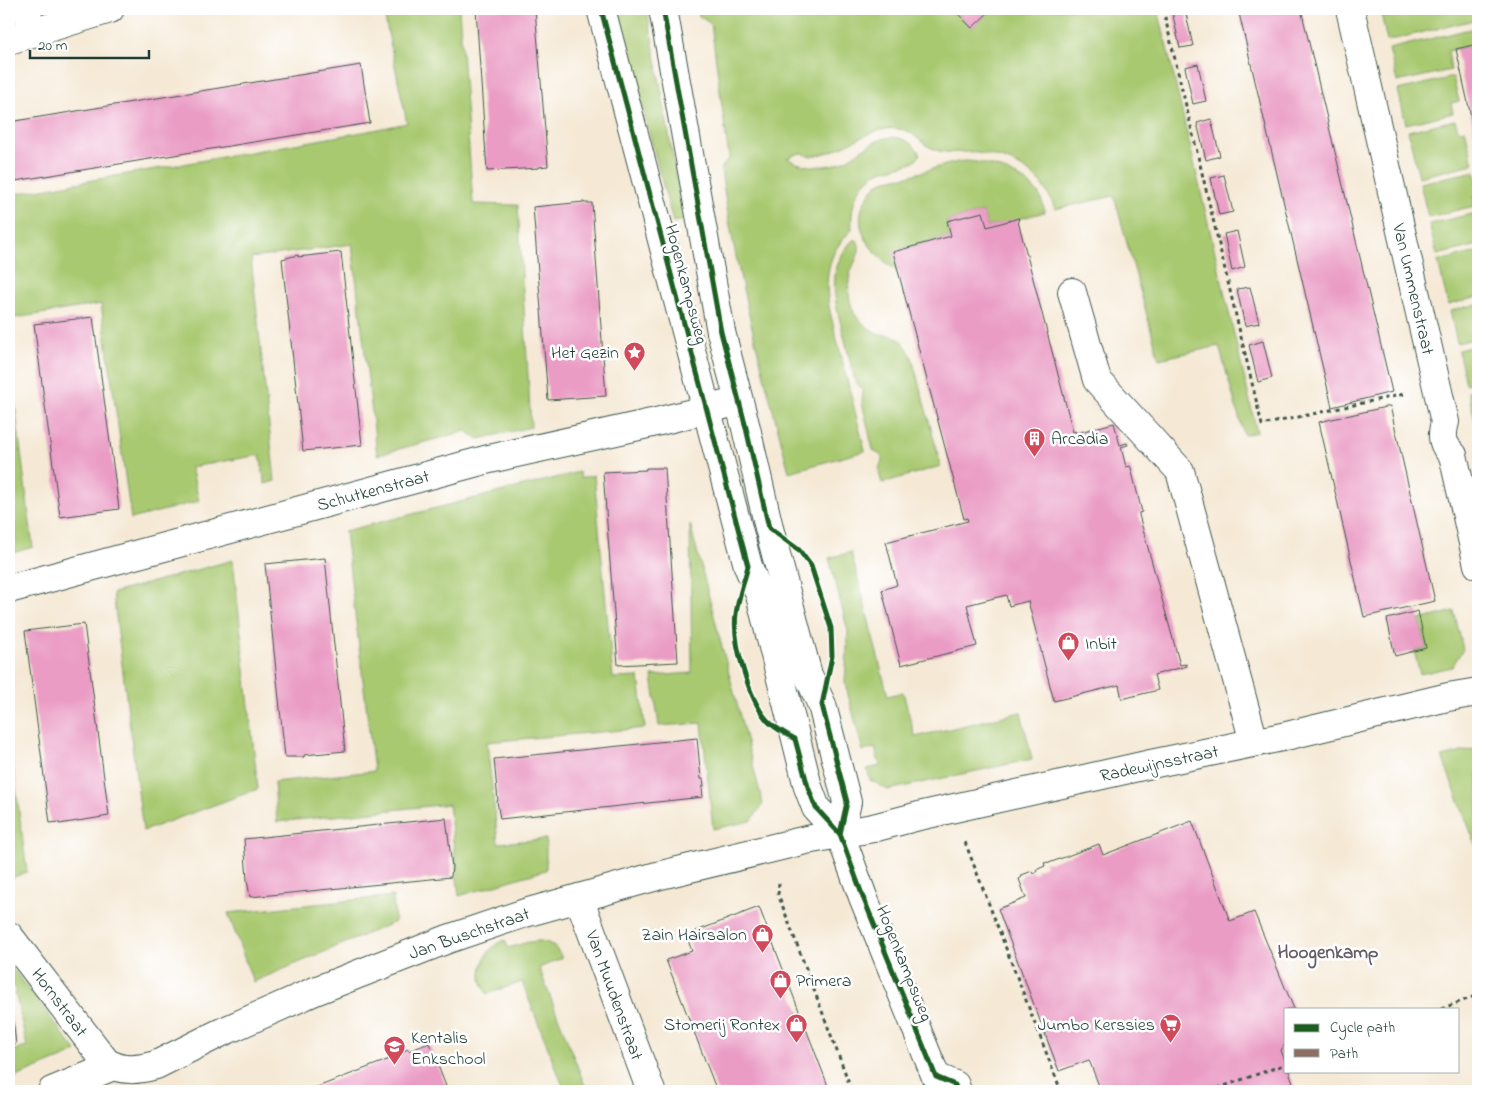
<svg xmlns="http://www.w3.org/2000/svg" width="1487" height="1100" font-family="'Indie Flower',sans-serif">
<rect width="100%" height="100%" fill="#fff"/>
<filter id="ink" filterUnits="userSpaceOnUse"><feTurbulence type="fractalNoise" baseFrequency=".02" numOctaves="2"/><feDisplacementMap in="SourceGraphic" scale="10" xChannelSelector="R" yChannelSelector="G"/><feConvolveMatrix kernelMatrix="1 2 1 2 8 2 1 2 1" color-interpolation-filters="sRGB"/></filter>
<filter id="wash" filterUnits="userSpaceOnUse"><feTurbulence type="fractalNoise" baseFrequency=".0096" numOctaves="4" result="noise"/><feDisplacementMap in="SourceGraphic" scale="20" xChannelSelector="R" yChannelSelector="G"/><feGaussianBlur stdDeviation="1.12" result="paint"/><feColorMatrix in="noise" values="0 0 0 0 0 0 0 0 0 0 0 0 0 0 0 0 0 1.4 0 .05"/><feComposite in="paint" operator="in"/></filter>
<g filter="url(#wash)">
<rect width="100%" height="100%" fill="#f5e9d5"/>
<g fill="#a9c971" stroke="#648352">
<polygon points="383,9 459,9 473,204 518,205 531,427 479,439 466,431 377,455 352,244 251,258 275,481 265,484 260,455 191,467 199,501 131,519 101,304 9,319 9,195 374,130 407,123"/>
<polygon points="616,9 647,9 684,220 673,222"/>
<path d="M697,9H953L972,28L992,9H1158L1257,432L1244,435L1219,346L1159,359L1114,196L1055,209C1041,170 1008,155 968,152C957,152 945,154 934,149C915,142 915,126 887,129C865,132 845,148 823,154C819,155 813,156 808,156C806,155 804,153 801,153C797,153 791,157 787,158C800,167 820,168 836,164C861,157 881,124 910,143C915,147 918,149 920,155C916,162 908,164 900,166C894,168 887,169 881,171C857,181 850,206 852,230C826,253 824,280 830,312L865,451L789,472C763,371 735,272 721,169L729,158L711,24L699,16Z"/>
<polygon points="1380,9 1478,9 1478,19 1387,41"/>
<polygon points="1478,27 1478,44 1448,51 1451,70 1397,82 1389,49"/>
<polygon points="1453,77 1459,101 1451,103 1453,113 1406,124 1398,90"/>
<polygon points="1455,120 1458,130 1465,129 1473,164 1419,177 1408,131"/>
<path d="M964,161C987,161 1024,175 1038,193C1042,198 1043,206 1045,212L987,227L983,212L947,221L951,236L897,250L899,272C873,255 847,227 868,196C871,191 876,185 881,182C889,179 899,178 908,176C927,171 944,164 964,161Z"/>
<polygon points="1475,171 1478,196 1473,197 1475,206 1428,217 1420,183"/>
<polygon points="1476,213 1478,222 1478,245 1437,255 1429,224"/>
<path d="M853,240H857C864,251 852,264 850,275C847,287 849,302 854,313C859,321 869,329 877,333C883,335 891,335 896,337C904,341 909,351 912,358L941,466L882,483C881,480 879,474 879,471C880,460 888,459 873,450L862,402L863,390L855,381C851,365 847,348 843,332C834,299 826,268 853,240Z"/>
<polygon points="1478,252 1478,297 1448,305 1438,261"/>
<polygon points="1478,304 1478,338 1457,343 1450,311"/>
<polygon points="1478,345 1478,381 1466,384 1458,350"/>
<polygon points="9,358 33,547 9,554"/>
<polygon points="1478,389 1478,433 1468,391"/>
<polygon points="579,472 581,478 594,475 613,678 639,677 645,728 487,742 498,843 546,839 546,870 459,896 449,804 277,822 274,782 374,771 345,531"/>
<polygon points="690,524 763,804 751,821 713,829 702,723 659,726 652,676 692,673"/>
<polygon points="851,552 888,696 903,692 915,737 1021,712 1032,759 888,790 870,780 867,769 880,766 875,748 863,751 845,683 848,631 829,558"/>
<polygon points="233,560 258,789 143,831 113,593"/>
<polygon points="1454,611 1463,649 1452,667 1420,674 1414,651 1426,648 1420,620"/>
<polygon points="9,735 27,872 9,879"/>
<polygon points="1478,748 1478,851 1442,757"/>
<polygon points="393,896 395,922 253,982 228,913"/>
<path d="M505,940L508,948C529,942 550,932 562,958L539,968L587,1091H565L522,982L487,994C485,989 482,984 481,979C480,962 489,945 505,940Z"/>
<polygon points="9,964 77,1052 9,1080 9,1051 27,1047"/>
</g>
<g id="blocks">
<g fill="#ea9cc5">
<polygon points="476,9 535,9 548,166 539,167 539,168 487,171"/>
<polygon points="953,9 992,9 972,28"/>
<polygon points="1185,9 1193,46 1180,48 1172,11"/>
<polygon points="1238,9 1301,9 1392,392 1332,407"/>
<polygon points="1478,44 1478,144 1477,144 1456,49"/>
<polygon points="1198,64 1206,101 1193,104 1185,67"/>
<polygon points="361,65 370,123 15,181 9,144 9,122"/>
<polygon points="1211,119 1220,156 1206,160 1197,123"/>
<polygon points="1224,175 1233,212 1219,215 1211,178"/>
<polygon points="584,202 584,203 592,203 606,396 548,400 533,207"/>
<polygon points="983,212 987,227 1019,218 1018,221 1073,432 1075,431 1076,433 1114,423 1120,445 1127,443 1128,445 1121,447 1126,467 1130,466 1131,468 1142,512 1139,513 1139,515 1180,665 1186,664 1187,666 1154,675 1158,690 1122,699 1119,685 1054,701 1028,601 1009,606 1006,595 967,605 977,646 901,665 882,590 897,585 886,542 968,521 967,518 964,519 893,252 951,236 947,221"/>
<polygon points="1237,231 1245,267 1232,271 1224,234"/>
<polygon points="341,252 362,445 303,451 282,259 298,255 298,257"/>
<polygon points="1250,287 1259,323 1245,326 1237,289"/>
<polygon points="93,317 119,509 60,517 34,324"/>
<polygon points="1263,341 1272,378 1258,382 1249,345"/>
<polygon points="1390,406 1435,601 1364,617 1319,422"/>
<polygon points="646,468 665,468 678,662 618,665 603,472 646,470"/>
<polygon points="325,558 345,751 304,755 304,757 285,757 265,564"/>
<polygon points="1418,611 1426,648 1395,656 1387,619"/>
<polygon points="84,624 109,816 59,824 59,822 50,823 25,631"/>
<polygon points="697,738 701,779 703,779 704,786 702,787 703,797 500,819 497,801 498,801 494,759"/>
<polygon points="446,818 452,867 451,877 250,897 247,880 244,839"/>
<polygon points="1192,821 1230,921 1254,912 1294,1009 1286,1009 1286,1043 1281,1050 1286,1064 1286,1071 1289,1071 1296,1091 1101,1091 1089,1060 1059,1071 998,909 1026,898 1019,879 1022,877 1022,875 1032,871 1033,874 1037,872 1036,870 1045,866 1044,863 1048,862 1049,863 1099,844 1103,855"/>
<polygon points="759,907 830,1091 717,1091 666,960 692,951 686,935"/>
<polygon points="9,1009 14,1027 16,1044 9,1046"/>
<polygon points="429,1043 446,1086 434,1091 307,1091 400,1055 399,1053 408,1049 409,1051"/>
</g>
</g>
</g>
<g filter="url(#ink)">
<use href="#blocks" fill-opacity="0" stroke="#3f574c" stroke-width="1"/>
<g fill="none" stroke-linecap="round" stroke-linejoin="round">
<defs>
<g id="minor">
<polyline points="26,9 32,33"/>
<polyline points="601,9 748,566 760,595 808,787 816,808 840,834 863,897 936,1077 955,1085 957,1091"/>
<polyline points="663,9 721,332 746,428 769,528 808,675 822,705 847,802 840,834"/>
<path d="M1350,9L1445,422C1441,436 1442,445 1453,455L1478,565"/>
<polyline points="9,40 110,9"/>
<polyline points="1072,292 1097,380 1180,471 1254,742"/>
<polyline points="9,589 485,460 652,423 724,405"/>
<polyline points="579,898 651,1091"/>
<path d="M9,936L106,1062C122,1072 138,1070 156,1065L220,1033L315,991L448,939L525,913L579,898L657,876L806,840L873,828L919,816L1151,764L1282,737L1448,697L1478,692"/>
<polyline points="52,1091 113,1066"/>
</g>
</defs>
<use href="#minor" stroke="#3f574c" stroke-width="30"/>
<g stroke="#3f574c" stroke-width="3" stroke-dasharray="4 4" stroke-linecap="butt">
<polyline points="1163,9 1262,425 1404,394"/>
<polyline points="965,842 1061,1091"/>
<polyline points="779,883 778,894 852,1091"/>
<polyline points="1441,1009 1478,995"/>
<polyline points="1049,1091 1059,1087"/>
<polyline points="1210,1091 1286,1064"/>
</g>
<use href="#minor" stroke="#fff" stroke-width="28"/>
<polyline stroke="#8d6e63" stroke-width="4" stroke-dasharray="8 4" stroke-linecap="butt" points="1476,693 1478,704"/>
<defs>
<g id="cycleway">
<path d="M601,9L748,566C744,582 738,598 736,614C732,642 749,699 767,720C775,729 785,733 795,739L808,787L816,808L840,834L863,897L936,1077L955,1085L957,1091"/>
<polyline points="663,9 721,332 746,428 769,528 799,550 811,566 831,628 832,656 822,705 847,802 840,834"/>
</g>
</defs>
<use href="#cycleway" stroke="#fff" stroke-width="8"/>
<use href="#cycleway" stroke="#1b5e20" stroke-width="5"/>
</g>
</g>
<defs>
<symbol id="sight-pin" viewBox="-11 -11 22 30"><path d="M0 17L-7.5 6A9.5 9.5 0 1 1 7.5 6Z" fill="#d1495b" stroke="#fff"/><path d="M0-6L1.8-2.2L6-1.7L2.9 1.2L3.7 5.4L0 3.3L-3.7 5.4L-2.9 1.2L-6-1.7L-1.8-2.2Z" fill="#fff"/></symbol>
<symbol id="building-pin" viewBox="-11 -11 22 30"><path d="M0 17L-7.5 6A9.5 9.5 0 1 1 7.5 6Z" fill="#d1495b" stroke="#fff"/><path d="M-4-6H4V6H1V3H-1V6H-4ZM-2.5-4.3h1.7v1.8h-1.7ZM.8-4.3h1.7v1.8H.8ZM-2.5-1h1.7V.8h-1.7ZM.8-1h1.7V.8H.8Z" fill="#fff"/></symbol>
<symbol id="shop-pin" viewBox="-11 -11 22 30"><path d="M0 17L-7.5 6A9.5 9.5 0 1 1 7.5 6Z" fill="#d1495b" stroke="#fff"/><path d="M-5-2.5h2.3a2.7 3.5 0 0 1 5.4 0H5L5.5 6h-11ZM-1.5-2.5h3a1.5 2.3 0 0 0-3 0Z" fill="#fff"/></symbol>
<symbol id="supermarket-pin" viewBox="-11 -11 22 30"><path d="M0 17L-7.5 6A9.5 9.5 0 1 1 7.5 6Z" fill="#d1495b" stroke="#fff"/><path d="M-6-5.5h2.5l.6 2H6L4.5 2H-2.5L-4.4-4H-6ZM-1.5 3.2a1.3 1.3 0 1 0 .1 0ZM3 3.2a1.3 1.3 0 1 0 .1 0Z" fill="#fff"/></symbol>
<symbol id="school-pin" viewBox="-11 -11 22 30"><path d="M0 17L-7.5 6A9.5 9.5 0 1 1 7.5 6Z" fill="#d1495b" stroke="#fff"/><path d="M0-5L7-2L0 1L-7-2ZM-4 1L0 2.5L4 1V4Q0 6-4 4Z" fill="#fff"/></symbol>
</defs>
<g fill-rule="evenodd">
<use href="#sight-pin" x="622" y="340" width="25" height="34"/>
<use href="#building-pin" x="1022" y="426" width="25" height="34"/>
<use href="#shop-pin" x="1056" y="630" width="25" height="34"/>
<use href="#shop-pin" x="750" y="922" width="25" height="34"/>
<use href="#shop-pin" x="768" y="968" width="25" height="34"/>
<use href="#shop-pin" x="784" y="1012" width="25" height="34"/>
<use href="#supermarket-pin" x="1158" y="1012" width="25" height="34"/>
<use href="#school-pin" x="382" y="1034" width="25" height="34"/>
</g>
<g text-anchor="middle" stroke-width="5" stroke-linejoin="round" paint-order="stroke">
<g font-size="18" fill="#1f3d34" stroke="#fff">
<text transform="translate(687 284) rotate(75)" y="6">Hogenkampsweg</text>
<text transform="translate(1414 289) rotate(77)" y="6">Van Ummenstraat</text>
<text transform="translate(373 490) rotate(-15)" y="6">Schutkenstraat</text>
<text transform="translate(1159 763) rotate(-12)" y="6">Radewijnsstraat</text>
<text transform="translate(469 933) rotate(-19)" y="6">Jan Buschstraat</text>
<text transform="translate(905 963) rotate(68)" y="6">Hogenkampsweg</text>
<text transform="translate(615 995) rotate(70)" y="6">Van Muudenstraat</text>
<text transform="translate(60 1002) rotate(53)" y="6">Hornstraat</text>
</g>
<g font-size="18" fill="#1f3d34" stroke="#fff" text-anchor="end">
<text x="619" y="358">Het Gezin</text>
<text x="1051" y="444" text-anchor="start">Arcadia</text>
<text x="1085" y="649" text-anchor="start">Inbit</text>
<text x="747" y="940">Zain Hairsalon</text>
<text x="796" y="986" text-anchor="start">Primera</text>
<text x="780" y="1030">Stomerij Rontex</text>
<text x="1155" y="1030">Jumbo Kerssies</text>
<text x="411" y="1043" text-anchor="start">Kentalis<tspan x="411" dy="21">Enkschool</tspan></text>
</g>
<g font-size="19" font-weight="bold" fill="#665e67" stroke="#fff">
<text x="1328" y="958">Hoogenkamp</text>
</g>
</g>
<rect width="1487" height="1100" fill="none" stroke="#fff" stroke-width="30"/>
<rect x="1284" y="1008" width="175" height="65" fill="#ffffff" stroke="#a5b1ae"/>
<rect x="1294" y="1024" width="25" height="8" fill="#1b5e20" stroke="#a5b1ae"/>
<text x="1330" y="1032" font-size="15" fill="#1f3d34">Cycle path</text>
<rect x="1294" y="1049" width="25" height="8" fill="#8d6e63" stroke="#a5b1ae"/>
<text x="1330" y="1058" font-size="15" fill="#1f3d34">Path</text>
<path d="M30 50v8h119v-8" fill="none" stroke="#1f3d34" stroke-width="2.5"/>
<text x="38" y="50" font-size="15" fill="#1f3d34" stroke="#ffffff" stroke-width="4" paint-order="stroke">20 m</text>
</svg>
